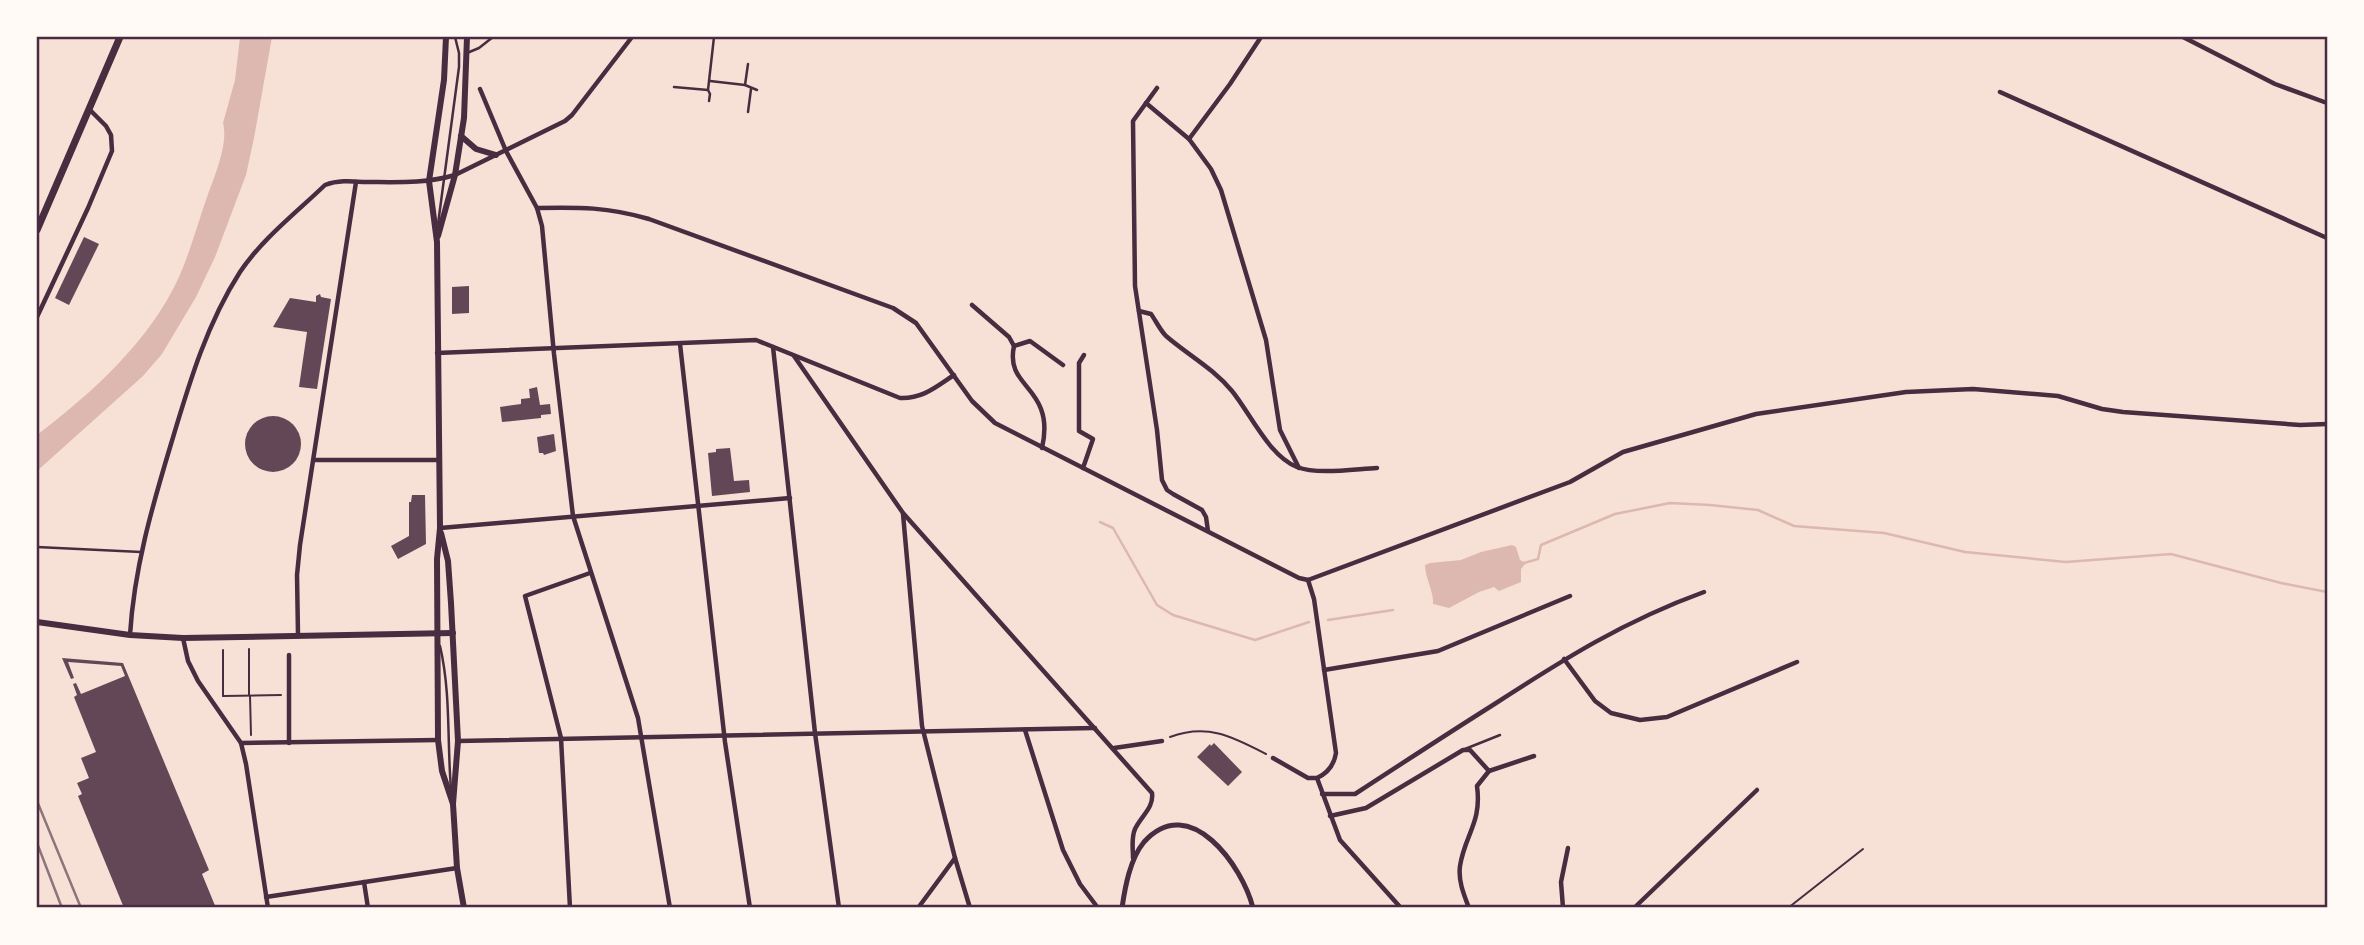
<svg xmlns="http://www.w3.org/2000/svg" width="2364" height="945" font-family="Roboto,sans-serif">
<rect width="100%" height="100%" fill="#f7e1d7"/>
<g fill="#dcb8b0">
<path d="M240,37H272L254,138L246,175L215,257L196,297L162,354L143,376L37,471V435C92,393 150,341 179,277C190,252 197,226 206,200C213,180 229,144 223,123L235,80Z"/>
<path d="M1512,545L1516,547L1520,560L1526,563L1521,569V582L1499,591L1494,587L1479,592L1449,608L1433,604C1434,591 1425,578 1425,565L1430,563L1461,560L1481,552Z"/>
</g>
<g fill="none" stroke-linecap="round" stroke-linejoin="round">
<g stroke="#dcb8b0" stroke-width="2.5">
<polyline points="1100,522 1113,528 1157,605 1173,615 1255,640 1309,622"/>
<polyline points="1524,563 1538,559 1541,545 1615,514 1670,503 1710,505 1758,510 1794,526 1884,533 1965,552 2066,562 2171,554 2281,583 2327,592"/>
<polyline points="1328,620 1393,610"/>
</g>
</g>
<g fill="#644757">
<polygon points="84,237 99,244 69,305 55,298"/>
<polygon points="469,286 469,313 452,314 452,287"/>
<polygon points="320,294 321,297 331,299 317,389 299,387 307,332 273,327 290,298 316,302 316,296"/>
<polygon points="537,387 540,405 550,404 551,414 541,415 541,418 502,422 500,407 521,404 521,399 530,398 529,389"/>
<circle cx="273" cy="444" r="28"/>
<polygon points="554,434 556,451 544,455 543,453 539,453 537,437"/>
<polygon points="730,448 734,481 749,480 750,492 712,496 708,453 716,452 716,449"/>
<polygon points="412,495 425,495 426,544 398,559 391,546 409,536 409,502 411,502"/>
<polygon points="62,658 123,663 209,870 202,874 216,908 124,908 78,796 82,794 77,783 89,778 81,758 96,752 74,697 77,695 73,684 76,683 81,694 125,676 121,666 68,662 74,678 71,679"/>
<polygon points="1214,743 1242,772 1228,786 1197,757 1210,744 1211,746"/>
</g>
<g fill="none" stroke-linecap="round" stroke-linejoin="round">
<g stroke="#4a2c40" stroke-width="2">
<polyline points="249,649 249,695"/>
<polyline points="223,650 223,696"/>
<polyline points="223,696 281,695"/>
<polyline points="250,696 251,735"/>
<path d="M1170,737C1208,723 1233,737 1266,754"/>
<polyline points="1788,908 1863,849"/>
</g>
<g stroke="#4a2c40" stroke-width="2.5">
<polyline points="467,53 479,48 493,37"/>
<polyline points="710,81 745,85 757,90"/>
<polyline points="745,85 748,64"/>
<polyline points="674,87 708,90"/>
<polyline points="709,101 710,94 708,90 714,37"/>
<polyline points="748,112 751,89"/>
<polyline points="438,224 459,67 459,53 455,37"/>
<polyline points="37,547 141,552"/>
<path d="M440,646C451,693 447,742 451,789"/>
<polyline points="1465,749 1500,735"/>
</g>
<g stroke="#4a2c40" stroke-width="4.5">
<polyline points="2183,37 2275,84 2327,103"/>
<polyline points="1157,88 1133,121 1135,286 1157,430 1162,480 1167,490 1173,494 1202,510 1206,517 1208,531"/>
<polyline points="480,89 506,151 537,208 542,226 554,354 573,516 638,718 670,908"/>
<polyline points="2000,92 2327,238"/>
<polyline points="1146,103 1189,139 1211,169 1221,190 1266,340 1280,430 1299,468"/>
<polyline points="1189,139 1230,84 1261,37"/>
<path d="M537,208C579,207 608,207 649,219L893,308L916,323L972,401L995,423L1299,578L1308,580"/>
<path d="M972,305L1009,337L1014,346C1007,378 1032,384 1041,409C1046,422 1045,435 1042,448"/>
<path d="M1139,311L1151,314C1156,321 1160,330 1166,336C1188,355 1213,368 1232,391C1250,413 1269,456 1297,467C1317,475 1355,469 1377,468"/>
<polyline points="37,317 88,208 112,151 111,135 106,126 89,109"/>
<polyline points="680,344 725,742 750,908"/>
<polyline points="1014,346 1030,341 1063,365"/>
<polyline points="773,347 815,733 839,908"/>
<path d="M437,353L756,340L900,398C923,399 937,386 954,375"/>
<path d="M794,356L903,513L1152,793C1154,808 1141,816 1135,829C1131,838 1133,848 1133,858"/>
<polyline points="314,460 439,460"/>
<polyline points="1083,468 1093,439 1079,431 1079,363 1084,355"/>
<polyline points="903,514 922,726 955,858 970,908"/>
<polyline points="440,528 790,498"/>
<polyline points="1308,580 1570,482 1623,452 1756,414 1906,392 1973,389 2058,396 2102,409 2123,412 2300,425 2327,424"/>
<path d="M1308,580L1314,599L1336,753C1334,765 1328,773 1317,778"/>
<path d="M130,635C134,569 152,507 171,444C189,384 206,325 240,272C262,239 297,212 325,185C338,180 350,181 364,182C395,182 425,184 455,175L565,121L572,115L632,37"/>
<polyline points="298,635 297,575 300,545 356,182"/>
<polyline points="183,638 188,661 198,681 241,743 246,764 268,908"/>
<polyline points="289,655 289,743"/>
<polyline points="1564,659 1595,701 1611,713 1640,720 1667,717 1797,662"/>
<polyline points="1324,670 1438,651 1570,596"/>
<polyline points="1025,730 1063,850 1080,884 1098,908"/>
<polyline points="458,741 1095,728"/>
<polyline points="241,743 438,740"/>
<polyline points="1114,748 1162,741"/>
<polyline points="1273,758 1308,778 1317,778 1340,840 1401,908"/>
<polyline points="1489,771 1534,756"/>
<path d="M1322,794H1355C1401,764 1447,734 1493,705C1564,659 1624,621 1704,592"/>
<path d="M1330,816L1366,808L1463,750H1470L1489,771L1477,786C1482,823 1465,834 1460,866C1458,881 1464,895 1469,908"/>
<polyline points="364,882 368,908"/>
<polyline points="266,897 457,868"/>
<polyline points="570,908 561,738 525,596 590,573"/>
<polyline points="918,908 955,858"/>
<polyline points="1563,908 1561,882 1568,848"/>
<polyline points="1634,908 1757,790"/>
</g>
<path stroke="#4a2c40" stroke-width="5" d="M1122,908C1125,887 1130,859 1144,842C1190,791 1243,867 1253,908"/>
<g stroke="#4a2c40" stroke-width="6">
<polyline points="446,37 444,80 429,181 437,242 440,528 437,559 438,740 442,771 453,804"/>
<polyline points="461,136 476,149 496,155"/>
<polyline points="438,236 455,175 464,118 467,37"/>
<polyline points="441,533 448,561 451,603 458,741 453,804 457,868 464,908"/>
<polyline points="37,622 130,635 183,638 453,633"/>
</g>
<polyline stroke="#4a2c40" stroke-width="7" points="37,230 120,37"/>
<g stroke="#8f747c" stroke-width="2.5">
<polyline points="37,801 81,908"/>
<polyline points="37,843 62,908"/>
<polyline points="37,907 37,908"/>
</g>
</g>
<rect width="2364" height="945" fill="none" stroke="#fffaf5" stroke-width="77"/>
<rect x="38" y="38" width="2288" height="868" fill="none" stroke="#4a2c40" stroke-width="2.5"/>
</svg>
